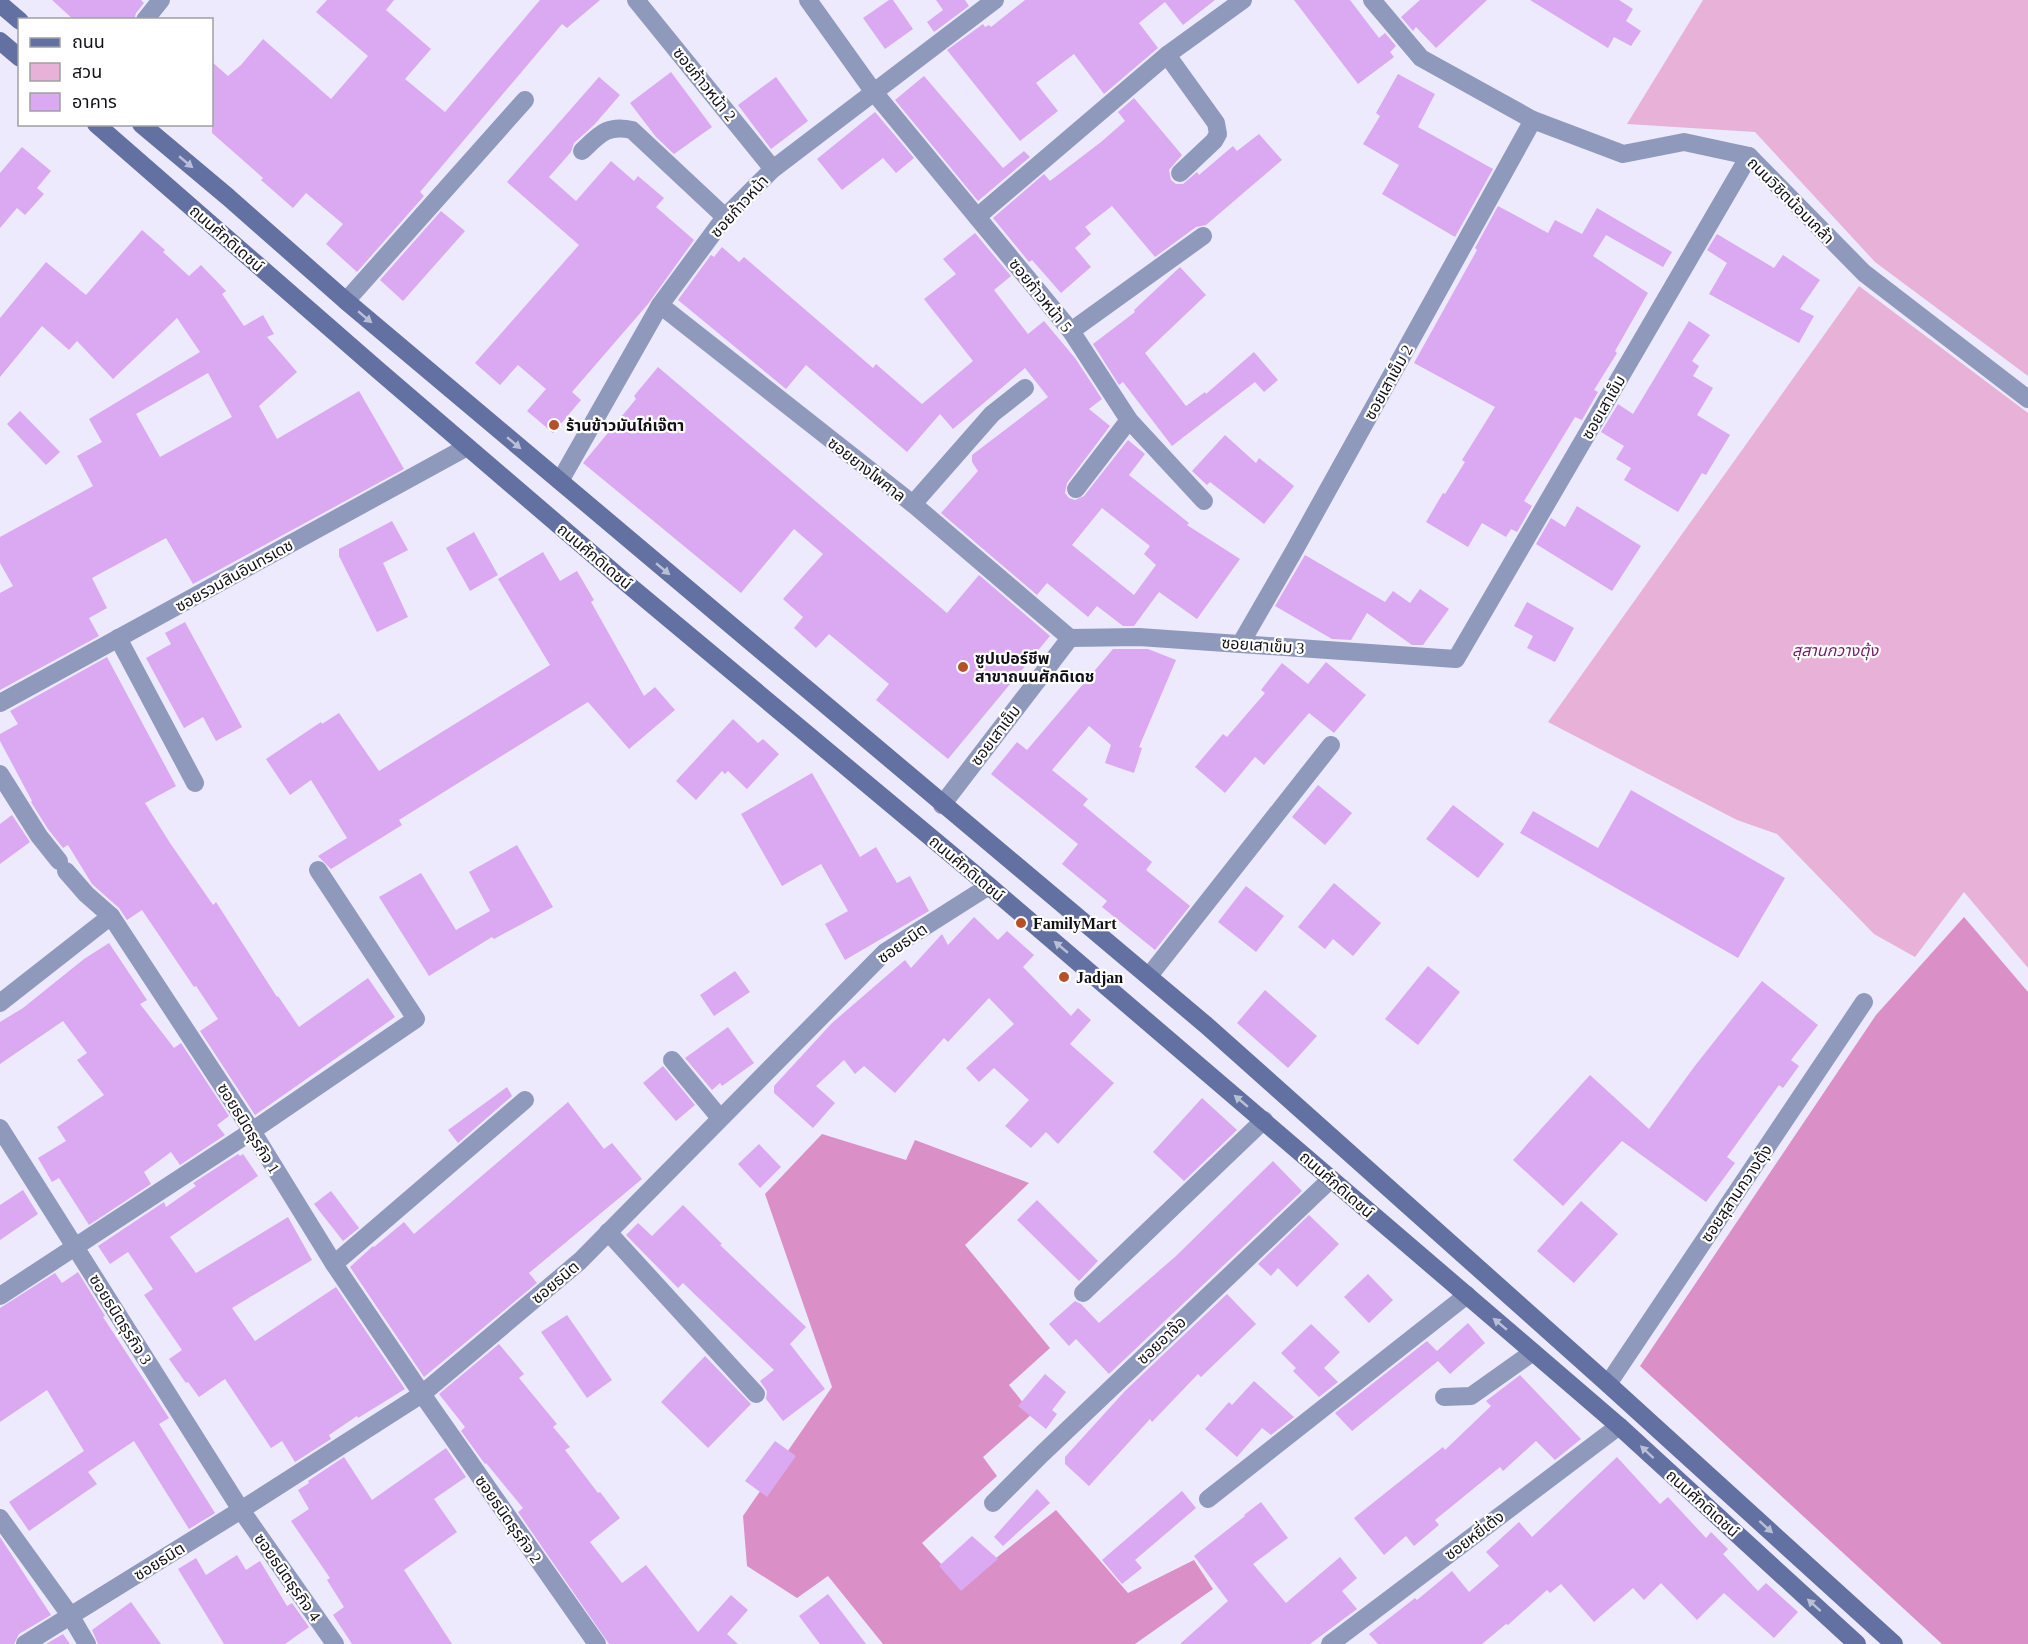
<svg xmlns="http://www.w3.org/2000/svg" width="2028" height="1644" font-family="'Times New Roman','Noto Sans Thai',serif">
<rect width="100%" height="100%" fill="#edeafd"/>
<g fill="#e7b1d8">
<polygon points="1703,0 2028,0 2028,376 1875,262 1755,132 1627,124"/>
<polygon points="1859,286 2028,413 2028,968 1964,892 1915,957 1874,934 1777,834 1737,820 1548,722"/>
</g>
<g fill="#da8fc7">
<polygon points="1964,917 2028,992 2028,1644 1942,1644 1640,1366 1876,1015"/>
<polygon points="822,1134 906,1160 915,1140 1029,1183 965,1245 1050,1348 1009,1385 1032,1414 983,1457 997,1476 922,1543 961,1586 1056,1510 1128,1593 1194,1560 1213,1589 1135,1644 883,1644 828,1576 797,1598 747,1566 743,1516 832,1387 765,1194"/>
</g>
<g fill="#dba8f2" fill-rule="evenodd">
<polygon points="52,0 141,0 144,3 136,13 134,20 74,20"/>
<polygon points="327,0 394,0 386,10 431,49 405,79 445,112 540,0 600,0 567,28 562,24 420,192 424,196 357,272 326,244 343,224 306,193 293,208 261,180 263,178 212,133 212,62 228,76 241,65 263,39 331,99 368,56 316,12"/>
<polygon points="889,0 893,0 913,29 885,49 863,18"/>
<polygon points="936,0 965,0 969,6 934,32 927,22 943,10"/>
<polygon points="1025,0 1215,0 1183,25 1165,2 1139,23 1158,48 1104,94 1074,54 1036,83 1058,111 1020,141 947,50 983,24 985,27 989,25 991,27"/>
<polygon points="1294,0 1350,0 1379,38 1385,33 1396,46 1390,52 1394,57 1358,84"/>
<polygon points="1420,0 1487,0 1436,48 1416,27 1413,31 1401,17"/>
<polygon points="1530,0 1619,0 1633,9 1626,21 1641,31 1631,46 1614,37 1608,48"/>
<polygon points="671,72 712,127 674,154 656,137 630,103"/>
<polygon points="1398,74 1435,94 1418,127 1493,169 1455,237 1382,194 1399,165 1363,144 1380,116 1376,113"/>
<polygon points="924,76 1003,168 1024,151 1030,157 978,201 895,100"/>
<polygon points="599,77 620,95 594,125 574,143 571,152 549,177 576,201 611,161 634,181 638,176 664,198 656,207 694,240 648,304 572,392 581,400 553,433 527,411 546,389 518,365 500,385 475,363 579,245 507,182"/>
<polygon points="776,77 808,121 771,149 738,105"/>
<polygon points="1134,98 1182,155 1169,170 1171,180 1176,184 1183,184 1197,172 1199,175 1233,146 1237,151 1259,134 1282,160 1206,225 1196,227 1155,257 1112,206 1085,227 1091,234 1075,248 1091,267 1061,293 1032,260 1029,262 993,218 1044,174 1050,181 1101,142 1125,121 1118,112"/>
<polygon points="875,112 914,158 896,173 883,158 842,190 817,159"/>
<polygon points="22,147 51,171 37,188 44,194 25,215 17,208 0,228 0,173"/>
<polygon points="1498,206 1548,233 1555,220 1582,234 1597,208 1672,252 1663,267 1606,235 1593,256 1648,293 1615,351 1617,353 1594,390 1598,392 1582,420 1575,417 1524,501 1532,506 1517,532 1511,529 1506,537 1482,523 1468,547 1426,522 1443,493 1445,494 1465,462 1462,460 1495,407 1414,363 1477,250 1475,248"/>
<polygon points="441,211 465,231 403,301 380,280"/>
<path d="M142,230L165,250L163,252L189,276L201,265L226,291L222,294L244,326L263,315L274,334L267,337L297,372L259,406L277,439L359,391L404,469L193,584L166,538L92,578L107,608L89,618L99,636L0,690V593L13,586L0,563V537L93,486L77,456L102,442L89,419L200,352L177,318L113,379L77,341L69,350L42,326L0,377V318L46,262L86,295ZM208,373L232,417L160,457L136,414Z"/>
<path d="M975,233L1011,276L994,290L1028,334L1044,321L1075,358L1102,399L1089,409L1110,426L1067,483L1065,493L1069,498L1075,500L1084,496L1128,440L1145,454L1129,475L1189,523L1187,525L1240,559L1197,619L1159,592L1134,626H1123L1097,606L1088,617L1047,583L1037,595L941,513L978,471L972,462V455L1048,397L1025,368L953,429L940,414L907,452L806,365L786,389L678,300L711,255L714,257L722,247L739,262L744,257L873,368L876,364L922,404L973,361L924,299L956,274L943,259ZM1102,508L1150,546L1144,554L1156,565L1134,595L1072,545Z"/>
<polygon points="1717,234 1774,268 1783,255 1820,280 1800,309 1814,316 1799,343 1709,294 1727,263 1707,250"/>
<polygon points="1180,267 1206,295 1145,353 1186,406 1205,392 1206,394 1254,352 1278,380 1264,392 1255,382 1172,446 1123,382 1119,385 1093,344 1135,312 1134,310"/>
<polygon points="1689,321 1710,335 1692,361 1699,366 1693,376 1713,388 1697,415 1730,435 1706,475 1702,473 1678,512 1624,480 1631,468 1616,459 1624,446 1601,432 1618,404 1633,414"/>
<polygon points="658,367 947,613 979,575 1050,636 948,759 876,700 889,684 829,634 816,648 794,628 803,617 783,599 823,554 794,529 741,593 583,463 636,399 634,396"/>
<polygon points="20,411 60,452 46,465 7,424"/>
<polygon points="1225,435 1256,463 1259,458 1294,486 1264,524 1210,482 1207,485 1192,471"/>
<polygon points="1577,506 1641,546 1612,591 1536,544 1551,518 1565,527"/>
<polygon points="392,521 408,550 383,563 408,617 377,632 339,556 339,549"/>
<polygon points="474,532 498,575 470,591 446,548"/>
<polygon points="543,552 560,581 577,571 594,600 591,602 644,696 655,687 675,710 629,749 588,702 399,820 402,825 331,869 318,856 347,838 311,780 290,795 266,759 321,722 322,724 339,713 379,771 550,665 498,579"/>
<polygon points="1305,555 1385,602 1393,591 1410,603 1420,589 1449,609 1423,645 1412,645 1367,613 1351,640 1332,639 1275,606"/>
<polygon points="1527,602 1574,628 1555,662 1527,648 1533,636 1514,626"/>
<polygon points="185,622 242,727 216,741 203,717 184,728 146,658 171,644 165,633"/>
<polygon points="1113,649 1148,649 1176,660 1139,747 1142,748 1134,773 1105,763 1111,745 1089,726 1052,770 1088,799 1083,805 1152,862 1146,870 1190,906 1155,950 1102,907 1107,901 1062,864 1078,844 991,774 1017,742 1027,750"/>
<polygon points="107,657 176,786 145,803 170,843 213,905 216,902 277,997 278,996 299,1027 368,978 395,1017 255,1115 200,1031 218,1019 196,986 194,987 142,910 127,920 119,908 92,884 68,845 63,848 48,829 31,802 32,801 0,741 0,734 18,724 10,711"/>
<polygon points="1326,662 1366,695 1334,733 1309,713 1264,765 1255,757 1225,793 1195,767 1223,734 1227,737 1265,693 1261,690 1282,663 1308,684"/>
<polygon points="733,719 758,743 763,739 779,754 747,789 728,771 725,774 722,771 696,800 676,781"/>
<polygon points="812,773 860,857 876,847 897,883 910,876 929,911 845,960 825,924 848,911 821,864 782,886 741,814"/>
<polygon points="1318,785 1352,813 1325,845 1292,817"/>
<polygon points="1631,790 1785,878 1738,958 1520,833 1533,811 1598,848"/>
<polygon points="1453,805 1504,844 1478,878 1426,839"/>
<polygon points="12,815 30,842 0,864 0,824"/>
<polygon points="517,845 553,907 494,939 492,937 429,976 379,897 421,873 456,930 490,911 469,872"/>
<polygon points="1334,883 1381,923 1353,956 1333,939 1325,949 1298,927"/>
<polygon points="1246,886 1284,916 1256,952 1218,922"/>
<polygon points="974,917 998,940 1007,931 1034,955 1023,967 1071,1016 1078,1008 1091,1020 1070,1044 1114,1083 1058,1144 1046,1132 1031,1148 1005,1126 1029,1100 994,1068 979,1082 966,1068 1014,1024 989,998 948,1042 944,1038 895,1093 864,1066 855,1074 844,1060 816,1086 835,1103 813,1128 774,1093 774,1086 832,1023 905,960 911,968 942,934 948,945"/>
<polygon points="109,943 147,1000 140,1004 174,1048 181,1043 229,1116 217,1125 225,1135 180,1165 171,1152 144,1172 151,1184 89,1225 59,1178 52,1182 38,1158 66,1141 57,1127 104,1095 77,1060 87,1053 63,1021 0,1064 0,1022 23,1008 84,959"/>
<polygon points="1428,966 1460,992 1418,1045 1385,1019"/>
<polygon points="735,971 750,992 714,1016 700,995"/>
<polygon points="1762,981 1818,1025 1791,1060 1799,1066 1783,1088 1779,1085 1727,1157 1735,1163 1706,1202 1622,1141 1563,1206 1513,1160 1590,1075 1649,1129 1694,1067"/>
<polygon points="1265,990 1317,1036 1288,1068 1237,1023"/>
<polygon points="728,1027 754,1063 722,1086 720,1083 712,1090 685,1058"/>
<polygon points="663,1066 695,1105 676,1121 643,1083"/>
<polygon points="507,1087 512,1096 458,1143 448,1130"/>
<polygon points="1202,1098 1237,1130 1184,1181 1153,1152"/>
<polygon points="568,1102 604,1149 612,1143 642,1179 529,1273 537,1283 424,1377 350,1267 373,1246 374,1247 404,1222 414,1234"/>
<polygon points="759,1144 781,1167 760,1188 738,1164"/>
<polygon points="238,1154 240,1156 243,1154 258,1176 170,1237 196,1273 288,1217 312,1260 232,1308 255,1341 336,1287 405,1389 358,1418 357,1416 329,1435 331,1439 295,1462 282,1441 271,1448 225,1379 199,1397 188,1382 186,1383 169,1359 182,1350 144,1295 153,1289 128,1252 110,1264 98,1246 164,1202 166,1207 196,1186 193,1183"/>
<polygon points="1273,1161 1302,1191 1109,1374 1076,1339 1069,1346 1049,1324 1075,1301 1081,1304 1099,1323 1176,1256"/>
<polygon points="23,1190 38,1214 0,1240 0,1205"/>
<polygon points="331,1191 359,1228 343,1241 314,1204"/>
<polygon points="1037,1200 1098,1261 1079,1281 1017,1220"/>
<polygon points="1581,1201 1618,1234 1574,1283 1537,1251"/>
<polygon points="683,1205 722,1244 720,1245 806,1327 790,1344 825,1389 783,1421 766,1399 767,1391 760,1381 774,1370 683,1283 678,1288 626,1235 638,1223 652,1236"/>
<polygon points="1309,1215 1339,1244 1297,1287 1278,1268 1271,1276 1258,1264"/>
<polygon points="78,1272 105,1316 103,1317 169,1418 159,1424 215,1513 189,1529 134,1441 88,1472 97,1484 29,1531 9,1502 84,1451 47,1390 0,1422 0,1308 55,1273 62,1283"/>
<polygon points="1368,1274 1393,1300 1369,1323 1344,1297"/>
<polygon points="1227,1294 1256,1324 1201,1377 1198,1374 1152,1422 1150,1419 1089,1486 1065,1464 1065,1457 1125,1391"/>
<polygon points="567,1315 612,1380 587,1398 541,1332"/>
<polygon points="1468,1323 1485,1343 1450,1374 1438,1361 1352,1431 1335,1413 1427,1341 1437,1351"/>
<polygon points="1311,1324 1340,1352 1324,1368 1338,1382 1319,1397 1293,1371 1296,1368 1281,1353"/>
<polygon points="499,1344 524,1374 519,1378 557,1424 553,1427 570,1447 565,1450 598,1493 600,1492 620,1518 590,1542 622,1583 646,1565 698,1632 731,1595 748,1610 727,1634 738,1644 609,1644 518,1512 523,1508 486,1463 485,1464 461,1431 465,1427 439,1394"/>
<polygon points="705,1356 751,1404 708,1448 661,1402"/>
<polygon points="1045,1374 1066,1392 1052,1410 1057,1414 1046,1429 1018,1406"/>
<polygon points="1520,1375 1581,1439 1555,1460 1536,1441 1503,1471 1500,1467 1435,1520 1439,1525 1414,1546 1406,1536 1384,1555 1354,1518 1443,1447 1445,1450 1491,1406 1486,1401"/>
<polygon points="1254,1381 1294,1417 1271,1435 1262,1428 1237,1457 1205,1429 1229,1402 1232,1405"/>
<polygon points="775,1441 796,1456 767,1497 745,1481"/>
<polygon points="446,1448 466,1477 434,1499 457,1532 404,1570 452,1644 352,1644 333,1615 344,1607 327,1580 330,1578 291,1521 309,1509 298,1490 309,1483 308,1481 344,1457 372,1500"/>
<polygon points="1617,1457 1660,1504 1668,1497 1706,1538 1711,1532 1728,1549 1723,1554 1758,1591 1766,1583 1798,1612 1774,1638 1724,1593 1697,1620 1661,1583 1644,1600 1633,1588 1594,1622 1561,1584 1550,1593 1547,1590 1508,1625 1506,1624 1482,1644 1378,1644 1369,1634 1415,1598 1417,1600 1452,1571 1469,1592 1499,1566 1486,1552 1519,1522 1532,1537"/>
<polygon points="1037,1489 1050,1503 1003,1546 994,1537"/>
<polygon points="1182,1491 1196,1508 1135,1560 1142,1568 1122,1584 1102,1560"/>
<polygon points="1261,1502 1288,1538 1253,1564 1286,1603 1340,1557 1357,1578 1342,1591 1357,1609 1310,1644 1180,1644 1228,1601 1194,1556 1245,1516 1244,1515"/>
<polygon points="972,1536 998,1559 961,1591 939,1566"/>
<polygon points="0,1537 51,1615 19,1634 14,1644 0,1644"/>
<polygon points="237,1555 246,1570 260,1561 287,1606 292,1603 309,1627 285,1644 224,1644 178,1569 196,1558 206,1575"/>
<polygon points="828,1594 866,1644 820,1644 799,1616"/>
<polygon points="131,1602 161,1644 98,1644 92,1630"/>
<polygon points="63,1634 70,1644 46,1644"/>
</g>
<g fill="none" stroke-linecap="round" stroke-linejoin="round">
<g stroke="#8f99bc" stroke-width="18">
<polyline points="636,0 773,169"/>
<polyline points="808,0 873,91 1071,331 1129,420 1204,501"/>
<polyline points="1372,0 1421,58 1533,120 1623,154 1684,142 1749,156 1864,273 2028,399"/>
<polyline points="145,20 161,0"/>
<polyline points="1167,55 1216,123 1218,134 1214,141 1180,173"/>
<path d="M582,151C599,135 607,124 632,130L725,217"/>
<polyline points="977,217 1167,55 1243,0"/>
<polyline points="346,301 525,100"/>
<polyline points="660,305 913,504 1070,638"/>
<polyline points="1071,331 1203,236"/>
<polyline points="560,481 660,305 725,217 773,169 995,0"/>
<polyline points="1076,489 1129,420"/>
<polyline points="913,504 992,414 1025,388"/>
<polyline points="118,638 195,783"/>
<polyline points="1070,638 1139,637 1456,659 1749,156"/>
<polyline points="1241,643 1294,551 1533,120"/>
<polyline points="0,703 467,447"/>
<polyline points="0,774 39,836 59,861"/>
<polyline points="942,805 1070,638"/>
<polyline points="66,871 86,894 111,916 252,1131 334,1264 422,1394 597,1644"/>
<polyline points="1149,976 1331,745"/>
<polyline points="0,1003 111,916"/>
<polyline points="672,1060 720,1118"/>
<polyline points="0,1128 241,1510 335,1644"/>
<polyline points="608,1232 756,1394"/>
<polyline points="334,1264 525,1100"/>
<polyline points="1083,1293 1264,1120"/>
<polyline points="0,1296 252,1131 416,1019 318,870"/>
<polyline points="1608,1384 1864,1002"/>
<polyline points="1444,1397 1471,1396 1533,1352"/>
<polyline points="1208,1499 1467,1295"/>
<polyline points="993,1503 1042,1454 1331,1179"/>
<polyline points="0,1518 70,1615 87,1644"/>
<polyline points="25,1644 241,1510 422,1394 580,1261 885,952 989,886"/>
<polyline points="1330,1644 1619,1426"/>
</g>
<g stroke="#6370a2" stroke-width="18">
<polyline points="0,4 20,21"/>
<polyline points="0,41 20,58"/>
<polyline points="96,124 378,370 625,582 989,886 1533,1352 1619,1426 1857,1644"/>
<polyline points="141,124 228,197 346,301 1206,1025 1608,1384 1894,1644"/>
</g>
</g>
<defs><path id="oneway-solid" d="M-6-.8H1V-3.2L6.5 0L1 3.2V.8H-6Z" transform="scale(1.5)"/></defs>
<g fill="#b9bfd5">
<use href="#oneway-solid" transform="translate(186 162) rotate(40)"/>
<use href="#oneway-solid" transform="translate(365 317) rotate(40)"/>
<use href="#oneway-solid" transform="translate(514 443) rotate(40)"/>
<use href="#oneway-solid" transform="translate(663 569) rotate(40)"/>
<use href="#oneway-solid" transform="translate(1061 947) rotate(-140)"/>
<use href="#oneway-solid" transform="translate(1241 1101) rotate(-140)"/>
<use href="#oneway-solid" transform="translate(1500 1324) rotate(-140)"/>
<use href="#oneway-solid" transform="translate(1647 1452) rotate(-137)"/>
<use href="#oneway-solid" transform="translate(1766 1527) rotate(42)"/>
<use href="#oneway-solid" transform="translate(1814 1605) rotate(-138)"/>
</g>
<g fill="#b75026" stroke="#fff" stroke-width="2">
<circle cx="554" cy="425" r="6"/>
<circle cx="963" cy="667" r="6"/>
<circle cx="1021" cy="923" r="6"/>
<circle cx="1064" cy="977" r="6"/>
</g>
<g text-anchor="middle" stroke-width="4.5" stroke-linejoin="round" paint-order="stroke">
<g font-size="16" fill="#121118" stroke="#fff">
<text transform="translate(705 84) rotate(51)" y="6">ซอยก้าวหน้า 2</text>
<text transform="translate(1791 200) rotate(45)" y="6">ถนนวิชิตน้อมเกล้า</text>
<text transform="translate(739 206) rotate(-48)" y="6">ซอยก้าวหน้า</text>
<text transform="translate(227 238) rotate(41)" y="6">ถนนศักดิเดชน์</text>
<text transform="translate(1041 295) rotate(51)" y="6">ซอยก้าวหน้า 5</text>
<text transform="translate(1388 382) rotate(-61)" y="6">ซอยเสาเข็ม 2</text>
<text transform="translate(1603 407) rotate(-60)" y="6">ซอยเสาเข็ม</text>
<text transform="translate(867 469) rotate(38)" y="6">ซอยยางไพศาล</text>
<text transform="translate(595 556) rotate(40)" y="6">ถนนศักดิเดชน์</text>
<text transform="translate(234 575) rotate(-29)" y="6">ซอยรวมสินอินทรเดช</text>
<text transform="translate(1263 645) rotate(4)" y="6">ซอยเสาเข็ม 3</text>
<text transform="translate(995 735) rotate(-53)" y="6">ซอยเสาเข็ม</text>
<text transform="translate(967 868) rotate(40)" y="6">ถนนศักดิเดชน์</text>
<text transform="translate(902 943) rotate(-35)" y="6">ซอยธนิต</text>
<text transform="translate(249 1128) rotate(58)" y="6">ซอยธนิตธุรกิจ 1</text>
<text transform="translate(1337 1184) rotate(41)" y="6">ถนนศักดิเดชน์</text>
<text transform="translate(1736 1193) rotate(-56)" y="6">ซอยสุสานกวางตุ้ง</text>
<text transform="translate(555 1282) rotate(-40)" y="6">ซอยธนิต</text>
<text transform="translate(121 1319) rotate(58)" y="6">ซอยธนิตธุรกิจ 3</text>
<text transform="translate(1161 1340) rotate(-44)" y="6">ซอยอาจ๊อ</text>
<text transform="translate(1703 1503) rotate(42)" y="6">ถนนศักดิเดชน์</text>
<text transform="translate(509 1519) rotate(55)" y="6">ซอยธนิตธุรกิจ 2</text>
<text transform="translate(1474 1535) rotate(-37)" y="6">ซอยหยี่เต้ง</text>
<text transform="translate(159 1561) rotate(-32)" y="6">ซอยธนิต</text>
<text transform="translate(288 1577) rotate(55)" y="6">ซอยธนิตธุรกิจ 4</text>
</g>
<g font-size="16" font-weight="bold" fill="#121118" stroke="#fff" text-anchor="start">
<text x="566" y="431">ร้านข้าวมันไก่เจ๊ตา</text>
<text x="975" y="664">ซูปเปอร์ชีพ<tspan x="975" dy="18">สาขาถนนศักดิเดช</tspan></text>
<text x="1033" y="929">FamilyMart</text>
<text x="1076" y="983">Jadjan</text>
</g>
<g font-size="16" font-style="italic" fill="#751d65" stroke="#fff">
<text x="1835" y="656">สุสานกวางตุ้ง</text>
</g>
</g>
<rect x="18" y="18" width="195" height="108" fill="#ffffff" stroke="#a0a0a3" stroke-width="1.5"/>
<rect x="30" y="38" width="30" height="9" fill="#6370a2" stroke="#a0a0a3" stroke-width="1.5"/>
<text x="72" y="48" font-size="18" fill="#121118">ถนน</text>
<rect x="30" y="63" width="30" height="18" fill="#e7b1d8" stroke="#a0a0a3" stroke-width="1.5"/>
<text x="72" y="78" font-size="18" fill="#121118">สวน</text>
<rect x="30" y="93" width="30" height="18" fill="#dba8f2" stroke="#a0a0a3" stroke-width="1.5"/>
<text x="72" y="108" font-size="18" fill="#121118">อาคาร</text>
</svg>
